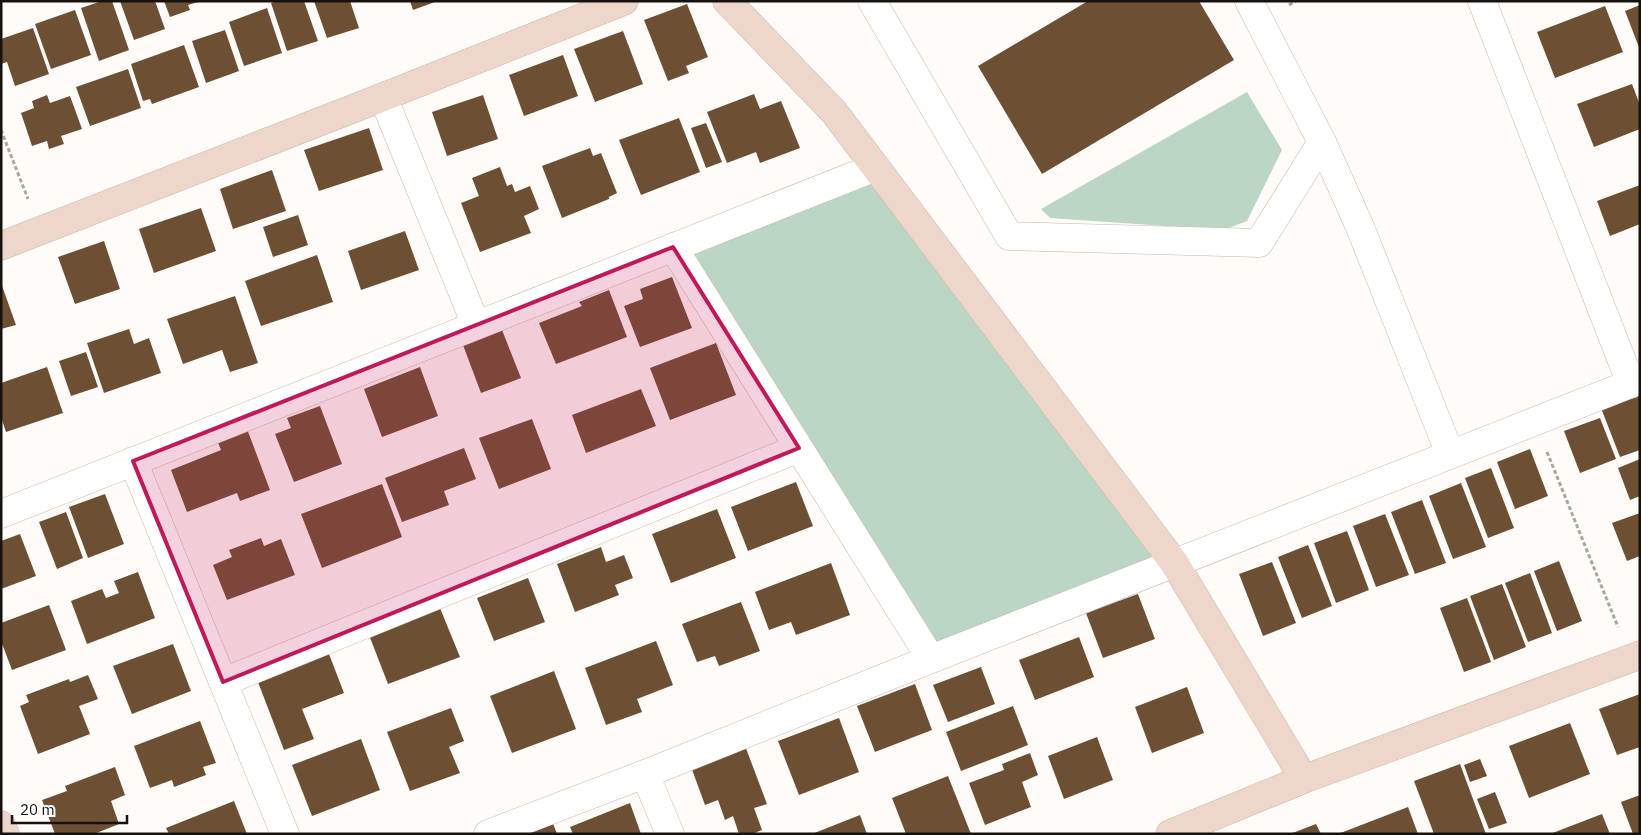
<svg xmlns="http://www.w3.org/2000/svg" width="1641" height="835" font-family="'IBM Plex Sans',sans-serif">
<rect width="100%" height="100%" fill="#fefbf8"/>
<g fill="#bbd6c4">
<polygon points="1247,92 1282,150 1247,221 1224,230 1050,218 1041,209"/>
<polygon points="876,167 1175,564 931,659 673,247"/>
</g>
<g fill="#6d5033">
<polygon points="102,1 112,1 129,50 99,61 81,8"/>
<polygon points="120,1 155,1 165,29 134,40"/>
<polygon points="164,1 197,1 198,2 188,5 190,10 170,17"/>
<polygon points="277,1 304,1 318,41 287,51 271,3"/>
<polygon points="314,1 350,1 359,28 327,38"/>
<polygon points="410,1 435,1 435,2 413,10"/>
<polygon points="1088,1 1199,1 1234,60 1042,174 978,66"/>
<polygon points="687,4 708,57 686,66 689,73 668,81 644,20"/>
<polygon points="1640,5 1640,50 1625,11"/>
<polygon points="1605,6 1623,52 1555,78 1537,32"/>
<polygon points="267,8 282,53 244,66 229,22"/>
<polygon points="75,10 91,55 51,69 35,24"/>
<polygon points="33,28 49,74 15,86 7,62 1,64 1,39"/>
<polygon points="225,30 239,71 206,83 192,41"/>
<polygon points="623,31 643,84 595,102 574,49"/>
<polygon points="184,45 199,87 152,104 150,99 143,101 131,64"/>
<polygon points="563,55 578,96 524,116 509,75"/>
<polygon points="128,69 141,108 90,126 76,87"/>
<polygon points="1632,84 1640,105 1640,129 1594,147 1577,104"/>
<polygon points="754,94 760,109 781,101 800,148 760,163 756,152 727,163 707,112"/>
<polygon points="47,95 50,103 70,96 82,129 61,136 64,144 49,149 47,141 32,146 21,113 34,108 32,101"/>
<polygon points="483,95 498,139 447,156 432,112"/>
<polygon points="679,118 700,172 641,195 619,140"/>
<polygon points="706,123 722,162 706,168 691,128"/>
<polygon points="369,128 383,170 319,191 304,150"/>
<polygon points="590,148 593,156 601,153 617,193 609,197 609,199 562,218 542,166"/>
<polygon points="500,167 507,186 512,184 515,192 530,186 539,209 524,216 531,233 480,252 461,203 479,196 472,178"/>
<polygon points="272,170 286,211 233,229 220,189"/>
<polygon points="1640,185 1640,224 1610,236 1597,201"/>
<polygon points="201,208 216,251 154,273 139,229"/>
<polygon points="298,215 308,245 273,257 263,227"/>
<polygon points="405,231 419,270 361,290 348,251"/>
<polygon points="104,241 120,289 75,304 58,257"/>
<polygon points="317,255 333,302 261,326 245,281"/>
<polygon points="672,277 692,328 640,347 624,306 643,299 640,289"/>
<polygon points="1,283 16,325 1,329"/>
<polygon points="609,290 627,337 556,364 539,323 582,306 579,302"/>
<polygon points="235,296 258,363 230,372 222,350 183,364 167,319"/>
<polygon points="129,329 134,344 149,338 161,373 104,393 87,343"/>
<polygon points="502,330 521,378 481,393 463,345"/>
<polygon points="716,343 736,395 670,420 650,368"/>
<polygon points="86,352 98,387 71,396 59,361"/>
<polygon points="47,367 63,413 6,432 1,417 1,383"/>
<polygon points="420,367 438,416 382,437 364,389"/>
<polygon points="641,389 656,426 586,453 572,415"/>
<polygon points="1640,393 1640,450 1620,457 1601,408"/>
<polygon points="320,406 342,464 294,482 275,434 291,428 287,418"/>
<polygon points="1600,418 1616,459 1580,473 1564,431"/>
<polygon points="532,419 551,469 499,489 479,438"/>
<polygon points="247,429 270,490 240,501 237,493 187,512 171,470 221,450 217,440"/>
<polygon points="464,448 476,479 444,491 449,505 402,522 385,478"/>
<polygon points="1530,449 1548,496 1515,509 1497,462"/>
<polygon points="1640,459 1640,496 1630,500 1618,468"/>
<polygon points="1491,468 1514,528 1488,538 1465,478"/>
<polygon points="796,482 813,526 748,551 731,507"/>
<polygon points="1461,483 1486,547 1453,559 1429,496"/>
<polygon points="382,484 402,537 322,568 301,514"/>
<polygon points="105,494 124,544 88,558 69,507"/>
<polygon points="1422,500 1446,563 1415,574 1391,512"/>
<polygon points="717,509 736,558 671,583 652,534"/>
<polygon points="66,512 83,558 57,569 39,522"/>
<polygon points="1640,513 1640,556 1627,561 1612,523"/>
<polygon points="1385,514 1409,575 1376,587 1353,526"/>
<polygon points="1347,531 1369,590 1336,603 1314,543"/>
<polygon points="20,534 36,576 1,589 1,541"/>
<polygon points="261,538 264,546 281,539 295,575 227,600 213,565 232,557 229,550"/>
<polygon points="1308,545 1332,606 1302,618 1278,557"/>
<polygon points="601,547 606,562 624,555 633,578 615,585 619,595 575,612 557,564"/>
<polygon points="1559,561 1582,621 1557,631 1534,571"/>
<polygon points="1272,562 1296,623 1263,636 1239,574"/>
<polygon points="831,563 850,615 796,635 791,622 769,630 755,592"/>
<polygon points="138,572 155,618 87,644 71,601 102,589 106,598 119,593 114,581"/>
<polygon points="1530,573 1552,633 1528,642 1505,583"/>
<polygon points="528,578 545,622 494,641 477,598"/>
<polygon points="1502,584 1526,647 1494,660 1470,596"/>
<polygon points="1138,594 1155,639 1103,658 1086,613"/>
<polygon points="1467,598 1491,662 1464,672 1440,608"/>
<polygon points="741,602 760,651 719,666 715,656 697,662 682,624"/>
<polygon points="49,605 66,650 12,670 1,641 1,623"/>
<polygon points="440,608 460,657 388,684 369,635"/>
<polygon points="1079,637 1094,677 1035,700 1019,660"/>
<polygon points="656,641 673,685 637,699 642,712 606,725 585,668"/>
<polygon points="173,644 191,691 132,714 113,666"/>
<polygon points="329,654 344,693 302,709 314,739 284,750 258,682"/>
<polygon points="981,667 995,704 948,722 933,685"/>
<polygon points="554,671 576,729 512,753 490,696"/>
<polygon points="88,675 98,699 79,706 90,734 38,754 20,706 29,702 26,695 69,679 70,682"/>
<polygon points="915,684 932,730 875,752 857,706"/>
<polygon points="1187,687 1204,733 1152,753 1135,707"/>
<polygon points="1640,694 1640,747 1617,755 1599,709"/>
<polygon points="1013,706 1028,745 961,771 946,732"/>
<polygon points="451,708 464,741 449,747 460,773 410,791 387,732"/>
<polygon points="839,718 859,772 799,795 778,741"/>
<polygon points="200,721 216,763 203,767 206,775 174,787 172,780 150,788 134,746"/>
<polygon points="1570,723 1590,774 1529,798 1509,746"/>
<polygon points="1097,737 1113,780 1064,799 1048,756"/>
<polygon points="361,739 380,790 312,816 292,765"/>
<polygon points="744,743 767,804 754,808 762,830 752,834 739,834 733,816 725,820 718,800 705,805 690,764"/>
<polygon points="1030,753 1038,775 1022,782 1031,807 985,825 969,783 1004,770 1002,764"/>
<polygon points="1480,759 1487,776 1470,782 1464,765"/>
<polygon points="1460,764 1486,834 1434,834 1414,781"/>
<polygon points="115,767 125,795 111,801 119,824 94,834 55,834 42,800 67,791 65,786"/>
<polygon points="948,776 971,834 906,834 892,798"/>
<polygon points="1495,792 1507,823 1489,829 1477,799"/>
<polygon points="1640,795 1640,834 1633,834 1621,802"/>
<polygon points="234,801 247,834 169,834 166,828"/>
<polygon points="630,803 641,834 573,834 570,827"/>
<polygon points="1408,807 1418,834 1338,834"/>
<polygon points="1602,814 1610,834 1550,834"/>
<polygon points="860,815 867,834 812,834"/>
<polygon points="551,818 557,834 516,834"/>
<polygon points="1316,824 1321,834 1290,834"/>
</g>
<g fill="none" stroke-linecap="round" stroke-linejoin="round">
<defs>
<g id="street">
<polyline points="872,1 1009,236 1259,243 1322,142"/>
<polyline points="1249,1 1322,142 1360,227 1450,454"/>
<polyline points="1482,1 1631,384"/>
<polyline points="383,97 476,325"/>
<polyline points="673,247 931,659"/>
<polyline points="133,461 285,834"/>
<polyline points="1,514 876,167"/>
<polyline points="223,682 799,448"/>
<polyline points="645,774 670,834"/>
<polyline points="488,834 645,774 931,659 1640,380"/>
</g>
<g id="secondary">
<polyline points="727,1 834,112 1175,564 1304,779"/>
<polyline points="1,246 383,97 624,1"/>
<polyline points="1,825 5,834"/>
<polyline points="1170,834 1304,779 1640,655"/>
</g>
</defs>
<use href="#street" stroke="#c7b8ab" stroke-width="29"/>
<use href="#secondary" stroke="#c7b8ab" stroke-width="29"/>
<g stroke="#a9a5a1" stroke-width="3" stroke-dasharray="4 2.5" stroke-linecap="butt">
<polyline points="1289,5 1296,1"/>
<polyline points="1,130 28,199"/>
<polyline points="1547,452 1618,627"/>
</g>
<use href="#street" stroke="#fff" stroke-width="28"/>
<use href="#secondary" stroke="#eed6cb" stroke-width="28"/>
</g>
<path fill="#c2185b" fill-opacity="0.2" stroke="#c2185b" stroke-width="4" stroke-linejoin="round" d="M673,247L799,448L223,682L133,461Z"/>
<rect width="1641" height="835" fill="none" stroke="#17120d" stroke-width="5"/>
<path d="M12 815v8h115v-8" fill="none" stroke="#17120d" stroke-width="2.5"/>
<text x="20" y="815" font-size="15" fill="#17120d" stroke="#ffffff" stroke-width="4" paint-order="stroke">20 m</text>
</svg>
